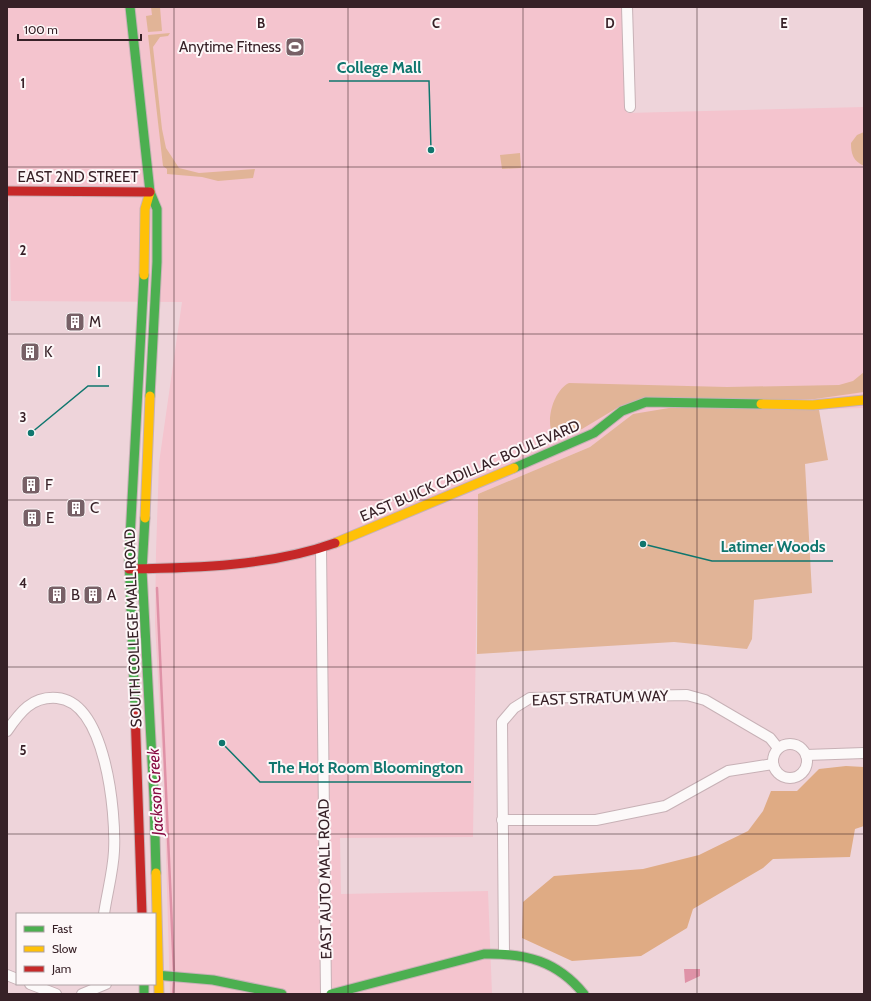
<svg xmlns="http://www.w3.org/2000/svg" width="871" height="1001" font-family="Cabin,sans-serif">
<rect width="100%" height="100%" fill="#eed4da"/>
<polygon fill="#f4c4ce" points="7,7 633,7 627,113 864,107 864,408 633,414 590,447 478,494 473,837 340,838 341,894 488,891 492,994 170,994 164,785 155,624 156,552 159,463 182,302 11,301 9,202 7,199"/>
<g fill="#e1b497">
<polygon points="151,7 160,7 162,31 148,32 146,16 152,15"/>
<polygon points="170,33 168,36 160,37 153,47 162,129 166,148 179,168 199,173 255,169 253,178 218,181 202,177 167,174 167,169 163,166 148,35"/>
<path d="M864,132V166C853,161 851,154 851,143L857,135Z"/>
<polygon points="520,153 521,168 502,169 500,155"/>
<path d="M864,372V392L815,399L622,405L582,429L563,437L553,435C545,420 554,390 569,383L727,387L839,385L853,381Z"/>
<polygon points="675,407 819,410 828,460 805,464 812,593 754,600 752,639 747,649 674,642 477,654 478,494 590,447 633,414"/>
</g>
<polygon fill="#dfab84" points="846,766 864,767 864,826 855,829 850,857 773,859 763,868 693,909 687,928 641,956 572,961 522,938 523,902 554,876 643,869 699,855 748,831 763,811 771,791 797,791 819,769"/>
<polygon fill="#df92a7" points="684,969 700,969 700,976 685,983"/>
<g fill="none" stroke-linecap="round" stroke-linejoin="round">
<g stroke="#df92a7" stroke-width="2.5">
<polyline points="157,588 174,973"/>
<polyline points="173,994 174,980"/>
</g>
<defs>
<g id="street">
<polyline points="627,7 630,107"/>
<polyline points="321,548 326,994"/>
<path d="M7,731C20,712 32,696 57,698C106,702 116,813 114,851C113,872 107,893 104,914"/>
<circle cx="790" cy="761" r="17"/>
<polyline points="806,755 864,753"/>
<polyline points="502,820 596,820 665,806 728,771 773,764"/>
<polyline points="504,953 502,722 514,708 530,698 687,695 705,700 770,738 778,748"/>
<polyline points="7,975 17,979"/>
<polyline points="30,984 56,994"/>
<polyline points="82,994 106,984"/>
</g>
<g id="fast">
<polyline points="130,7 150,192 157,209 157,262 150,396"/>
<polyline points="514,468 594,433 622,411 646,402 761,404"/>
<polyline points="145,518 142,570 154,798 156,873"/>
<polyline points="135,710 129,557 144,275"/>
<polyline points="155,975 213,980 282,994"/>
<polyline points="144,984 144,994"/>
<path d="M331,994L484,954C526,953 557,961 584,994"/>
</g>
<g id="slow">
<polyline points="144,275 145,209 150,192"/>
<polyline points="761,404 813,405 864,400"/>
<polyline points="145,518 150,396"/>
<polyline points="335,543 514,468"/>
<polyline points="156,873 159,994"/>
</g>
<g id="jam">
<polyline points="7,191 150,192"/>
<path d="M129,569C196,568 271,566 335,543"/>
<polyline points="135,710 142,914"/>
</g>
</defs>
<use href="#street" stroke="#c7b1b6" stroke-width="12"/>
<use href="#fast" stroke="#c7b1b6" stroke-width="11"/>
<use href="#slow" stroke="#c7b1b6" stroke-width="11"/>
<use href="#jam" stroke="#c7b1b6" stroke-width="11"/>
<use href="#street" stroke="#fcf9f9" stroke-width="10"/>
<use href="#fast" stroke="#4caf50" stroke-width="9"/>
<use href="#slow" stroke="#ffc107" stroke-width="9"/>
<use href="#jam" stroke="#c62828" stroke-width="9"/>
</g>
<path fill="none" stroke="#372127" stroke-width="1" stroke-opacity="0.55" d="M174,7V994M348,7V994M523,7V994M697,7V994M7,167H864M7,334H864M7,500H864M7,667H864M7,834H864"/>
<defs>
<symbol id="stadium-square" viewBox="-11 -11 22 22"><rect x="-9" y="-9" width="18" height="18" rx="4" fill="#776066" stroke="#fdf7f8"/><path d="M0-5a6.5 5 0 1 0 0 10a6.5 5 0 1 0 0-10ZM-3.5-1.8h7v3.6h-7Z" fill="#fff"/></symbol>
<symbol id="building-square" viewBox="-11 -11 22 22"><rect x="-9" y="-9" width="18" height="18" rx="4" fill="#776066" stroke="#fdf7f8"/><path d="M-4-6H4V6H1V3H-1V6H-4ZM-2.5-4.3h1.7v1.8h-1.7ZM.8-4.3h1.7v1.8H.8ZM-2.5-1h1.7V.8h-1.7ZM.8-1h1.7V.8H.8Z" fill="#fff"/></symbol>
</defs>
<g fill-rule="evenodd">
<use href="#stadium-square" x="284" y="36" width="22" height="22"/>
<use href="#building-square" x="64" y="311" width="22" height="22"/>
<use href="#building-square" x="19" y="341" width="22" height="22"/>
<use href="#building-square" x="20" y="474" width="22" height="22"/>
<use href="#building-square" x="65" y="497" width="22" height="22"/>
<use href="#building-square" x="21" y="507" width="22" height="22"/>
<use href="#building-square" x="46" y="584" width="22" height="22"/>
<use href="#building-square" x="82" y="584" width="22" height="22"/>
</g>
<g text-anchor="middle" stroke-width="4" stroke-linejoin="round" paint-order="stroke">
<g font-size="15" fill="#372127" stroke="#fdf7f8" text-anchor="start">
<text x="281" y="52" text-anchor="end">Anytime Fitness</text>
<text x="89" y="327">M</text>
<text x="44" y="357">K</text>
<text x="45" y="490">F</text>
<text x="90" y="513">C</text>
<text x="46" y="523">E</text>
<text x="71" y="600">B</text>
<text x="107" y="600">A</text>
</g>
<g font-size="15" fill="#372127" stroke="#fdf7f8">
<text x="78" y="182">EAST 2ND STREET</text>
<text transform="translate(470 471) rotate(-23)" y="5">EAST BUICK CADILLAC BOULEVARD</text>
<text transform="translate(133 628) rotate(-92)" y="5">SOUTH COLLEGE MALL ROAD</text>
<text transform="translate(600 698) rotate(-2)" y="5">EAST STRATUM WAY</text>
<text transform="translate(325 879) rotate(-91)" y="5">EAST AUTO MALL ROAD</text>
</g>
<g font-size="16" font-style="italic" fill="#860840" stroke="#fdf7f8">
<text transform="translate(155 792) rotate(-93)" y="6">Jackson Creek</text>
</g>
</g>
<g font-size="13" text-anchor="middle" font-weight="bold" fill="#372127" stroke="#fdf7f8" stroke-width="4" stroke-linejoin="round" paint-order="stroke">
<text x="261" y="28">B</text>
<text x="436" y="28">C</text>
<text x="610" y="28">D</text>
<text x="784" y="28">E</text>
<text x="23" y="88">1</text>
<text x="23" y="255">2</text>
<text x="23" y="422">3</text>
<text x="23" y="588">4</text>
<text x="23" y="755">5</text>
</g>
<path fill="none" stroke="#0f766e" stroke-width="1.5" d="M431 150L429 81H329M31 433L88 386H109M643 544L712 561H833M222 743L260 782H471"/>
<g fill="#0f766e" stroke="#fdf7f8" stroke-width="1.5">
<circle cx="431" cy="150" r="4"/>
<circle cx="31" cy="433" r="4"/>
<circle cx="643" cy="544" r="4"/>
<circle cx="222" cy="743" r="4"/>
</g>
<g font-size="16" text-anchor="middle" font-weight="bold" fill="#0f766e" stroke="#fdf7f8" stroke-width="4" stroke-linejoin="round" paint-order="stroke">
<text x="379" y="73">College Mall</text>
<text x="99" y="377">I</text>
<text x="773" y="552">Latimer Woods</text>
<text x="366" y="773">The Hot Room Bloomington</text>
</g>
<rect width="871" height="1001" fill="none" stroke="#372127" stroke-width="16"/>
<rect x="16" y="913" width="140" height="72" fill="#fdf7f8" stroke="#aea1a4"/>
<rect x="24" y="926" width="20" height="6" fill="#4caf50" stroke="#aea1a4"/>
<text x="52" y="933" font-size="12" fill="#372127">Fast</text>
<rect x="24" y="946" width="20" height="6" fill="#ffc107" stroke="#aea1a4"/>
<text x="52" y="953" font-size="12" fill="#372127">Slow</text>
<rect x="24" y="966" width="20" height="6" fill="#c62828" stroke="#aea1a4"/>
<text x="52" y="973" font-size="12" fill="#372127">Jam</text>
<path d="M18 34v6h123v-6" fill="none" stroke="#372127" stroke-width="2"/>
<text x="24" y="34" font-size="12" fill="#372127" stroke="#fdf7f8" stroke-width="3" paint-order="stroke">100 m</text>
</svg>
